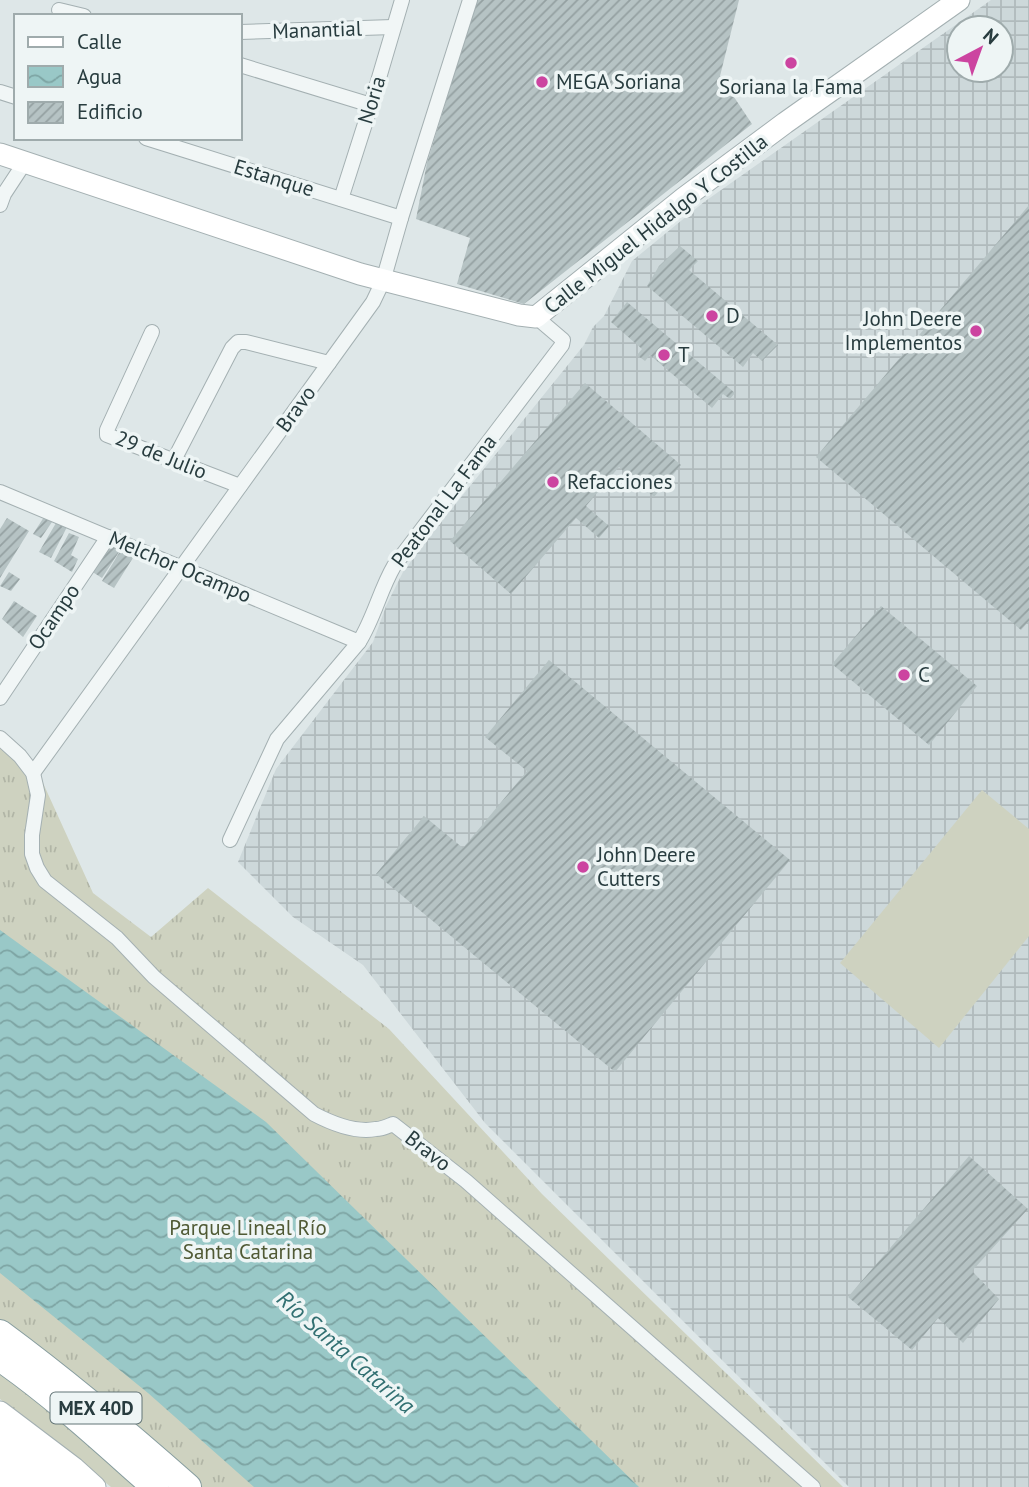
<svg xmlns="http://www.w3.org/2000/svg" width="1029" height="1487" font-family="'PT Sans',sans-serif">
<defs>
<pattern id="industrial-grid" width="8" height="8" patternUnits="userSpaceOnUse" patternTransform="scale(1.75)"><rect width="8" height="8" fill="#cdd8da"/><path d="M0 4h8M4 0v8" fill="none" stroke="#b0babc"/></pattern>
<pattern id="grass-tufts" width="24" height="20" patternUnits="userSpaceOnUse" patternTransform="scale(1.75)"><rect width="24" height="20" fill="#ced2c0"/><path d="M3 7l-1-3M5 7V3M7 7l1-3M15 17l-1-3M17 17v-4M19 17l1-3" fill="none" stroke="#b1b5a6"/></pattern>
<pattern id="water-waves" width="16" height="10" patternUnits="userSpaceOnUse" patternTransform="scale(1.75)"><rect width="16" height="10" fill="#99c8c7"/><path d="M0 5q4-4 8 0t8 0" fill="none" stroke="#7da4a3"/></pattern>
<pattern id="building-hatch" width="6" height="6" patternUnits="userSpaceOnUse" patternTransform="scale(1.75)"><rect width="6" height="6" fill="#b6c3c4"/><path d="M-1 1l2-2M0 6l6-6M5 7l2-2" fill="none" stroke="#94a0a1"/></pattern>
</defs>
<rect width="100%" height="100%" fill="#dee7e8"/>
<path fill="url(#industrial-grid)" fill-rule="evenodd" d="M991,0H1029V1487H849L485,1123L363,965L293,917L238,862L276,769L373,642L386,606L403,572L437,527L584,345L593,327L604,316L632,261L704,202ZM959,28H1001V70H959Z"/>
<polygon fill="url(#grass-tufts)" points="0,745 38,772 93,893 151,937 208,888 389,1029 542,1194 843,1487 111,1487 0,1399"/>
<polygon fill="#ced2c0" points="982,790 1029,829 1029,936 939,1048 840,963"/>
<polygon fill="url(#water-waves)" points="0,930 266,1122 639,1487 254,1487 148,1393 0,1273"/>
<g fill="url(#building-hatch)">
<polygon points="477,0 739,0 720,76 752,124 524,304 457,284 470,238 416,219 427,163"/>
<polygon points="1029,205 1029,621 1021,630 816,457"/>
<polygon points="680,246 698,261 689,270 778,345 762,361 753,353 743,367 647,286 659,266"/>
<polygon points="627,302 735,393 730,399 723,394 712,408 650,355 645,361 637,355 642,349 611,322"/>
<polygon points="585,383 681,465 654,497 619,467 586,506 609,526 599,538 576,518 511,594 450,541"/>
<polygon points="44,517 52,522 41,538 33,534"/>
<polygon points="7,518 29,531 0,578 0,529"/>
<polygon points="56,523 67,527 51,558 39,552"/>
<polygon points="69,533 79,537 71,555 78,559 72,572 54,561"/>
<polygon points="107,542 121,549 102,578 91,571"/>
<polygon points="122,548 136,553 114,588 102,581"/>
<polygon points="9,572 20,579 11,591 0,586"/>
<polygon points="14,601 37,616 23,637 2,619"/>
<polygon points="881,606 977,686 929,745 832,664"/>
<polygon points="549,660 790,860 615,1072 376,874 424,816 463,848 527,771 485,737"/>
<polygon points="969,1156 1028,1209 972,1271 999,1299 963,1343 938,1318 912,1350 848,1297"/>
</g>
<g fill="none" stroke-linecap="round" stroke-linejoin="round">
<defs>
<g id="street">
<polyline points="59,10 84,16"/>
<polyline points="240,32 393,27"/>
<polyline points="240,65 371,105"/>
<polyline points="0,92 16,97"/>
<polyline points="146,138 401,218"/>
<polyline points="341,199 371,105 402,0"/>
<polyline points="0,205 4,194 25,162"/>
<polyline points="152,332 107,430 107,435 240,486"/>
<polyline points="174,460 232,348 238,342 246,342 329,363"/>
<polyline points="0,492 359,642"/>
<polyline points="0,698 108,537"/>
<path d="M0,738L20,756L33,773L38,795L32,835V854L37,868L45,881L117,938L154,977L314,1114C333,1124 355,1133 376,1129C382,1129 388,1126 393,1124L466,1181L813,1487"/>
<polyline points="33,773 373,302 383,281 401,218 470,0"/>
<path d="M230,840L277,739L359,642C374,618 380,590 394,566L562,345L563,340L536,317"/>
</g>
<g id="secondary">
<polyline points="0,154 360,274 519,315 536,317 684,198 785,123 959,0"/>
<polyline points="0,1412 74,1468 95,1487"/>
<polyline points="0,1475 17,1487"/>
</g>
<g id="primary">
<polyline points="0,1431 70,1487"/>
<polyline points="0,1453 44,1487"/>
</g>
<g id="highway">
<path d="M0,1333C65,1381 127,1433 188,1487"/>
<path d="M0,1358C55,1396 105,1443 155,1487"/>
</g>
</defs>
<use href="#street" stroke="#a4b0b2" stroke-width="16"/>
<use href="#secondary" stroke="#a4b0b2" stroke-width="23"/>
<use href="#primary" stroke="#9eb2b3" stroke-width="24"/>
<use href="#highway" stroke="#869c9e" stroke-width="28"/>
<use href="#street" stroke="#f1f6f6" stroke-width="14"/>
<use href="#secondary" stroke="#fff" stroke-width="21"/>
<use href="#primary" stroke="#fff" stroke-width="23"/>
<use href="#highway" stroke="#fff" stroke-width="26"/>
</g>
<g fill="#cc44a0" stroke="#eef5f5" stroke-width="2.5">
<circle cx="791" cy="63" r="7"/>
<circle cx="542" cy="82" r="7"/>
<circle cx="712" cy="316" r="7"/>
<circle cx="976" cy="331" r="7"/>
<circle cx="664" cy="355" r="7"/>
<circle cx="553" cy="482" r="7"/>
<circle cx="904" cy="675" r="7"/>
<circle cx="583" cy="867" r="7"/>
</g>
<g text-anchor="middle" stroke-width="7" stroke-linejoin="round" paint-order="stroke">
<rect fill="#eef5f5" stroke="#637476" stroke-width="2" x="50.5" y="1392.5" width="91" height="31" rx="5"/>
<g font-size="19" font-weight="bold" fill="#283c3f">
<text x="96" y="1415">MEX 40D</text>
</g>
<g font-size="21" fill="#283c3f" stroke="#eef5f5">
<text transform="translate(317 30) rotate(-2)" y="7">Manantial</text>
<text transform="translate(372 100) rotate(-73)" y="7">Noria</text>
<text transform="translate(274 178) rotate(17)" y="7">Estanque</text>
<text transform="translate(656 224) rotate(-38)" y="7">Calle Miguel Hidalgo Y Costilla</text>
<text transform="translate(296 409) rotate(-54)" y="7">Bravo</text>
<text transform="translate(161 455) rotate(22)" y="7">29 de Julio</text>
<text transform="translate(444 501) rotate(-53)" y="7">Peatonal La Fama</text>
<text transform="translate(180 567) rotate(23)" y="7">Melchor Ocampo</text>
<text transform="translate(54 617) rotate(-56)" y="7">Ocampo</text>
<text transform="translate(428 1151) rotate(38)" y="7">Bravo</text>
</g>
<g font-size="21" fill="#283c3f" stroke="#eef5f5" text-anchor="start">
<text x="556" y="89">MEGA Soriana</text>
<text x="791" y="94" text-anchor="middle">Soriana la Fama</text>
<text x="726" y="323">D</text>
<text x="962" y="326" text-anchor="end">John Deere<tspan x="962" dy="24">Implementos</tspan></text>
<text x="678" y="362">T</text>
<text x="567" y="489">Refacciones</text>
<text x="918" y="682">C</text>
<text x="597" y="862">John Deere<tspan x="597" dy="24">Cutters</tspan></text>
</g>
<g font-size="21" fill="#505a35" stroke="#eef5f5">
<text x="248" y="1235">Parque Lineal Río<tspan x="248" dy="24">Santa Catarina</tspan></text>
</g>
<g font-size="23" font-style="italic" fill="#327072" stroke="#eef5f5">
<text transform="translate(346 1352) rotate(41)" y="8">Río Santa Catarina</text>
</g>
</g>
<rect x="14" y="14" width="228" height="126" fill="#eef5f5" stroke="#9fabac" stroke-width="2"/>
<rect x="28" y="37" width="35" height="10" fill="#ffffff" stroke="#9fabac" stroke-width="2"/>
<text x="77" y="49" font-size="21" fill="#283c3f">Calle</text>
<rect x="28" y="66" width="35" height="21" fill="url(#water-waves)" stroke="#9fabac" stroke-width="2"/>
<text x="77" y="84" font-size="21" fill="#283c3f">Agua</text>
<rect x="28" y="102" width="35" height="21" fill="url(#building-hatch)" stroke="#9fabac" stroke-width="2"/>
<text x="77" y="119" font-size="21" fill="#283c3f">Edificio</text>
<g transform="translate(980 49) rotate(41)"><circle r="33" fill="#eef5f5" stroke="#9fabac" stroke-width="2"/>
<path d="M0-5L12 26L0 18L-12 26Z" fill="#cc44a0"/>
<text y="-10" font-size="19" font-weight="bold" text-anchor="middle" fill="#283c3f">N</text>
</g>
</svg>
